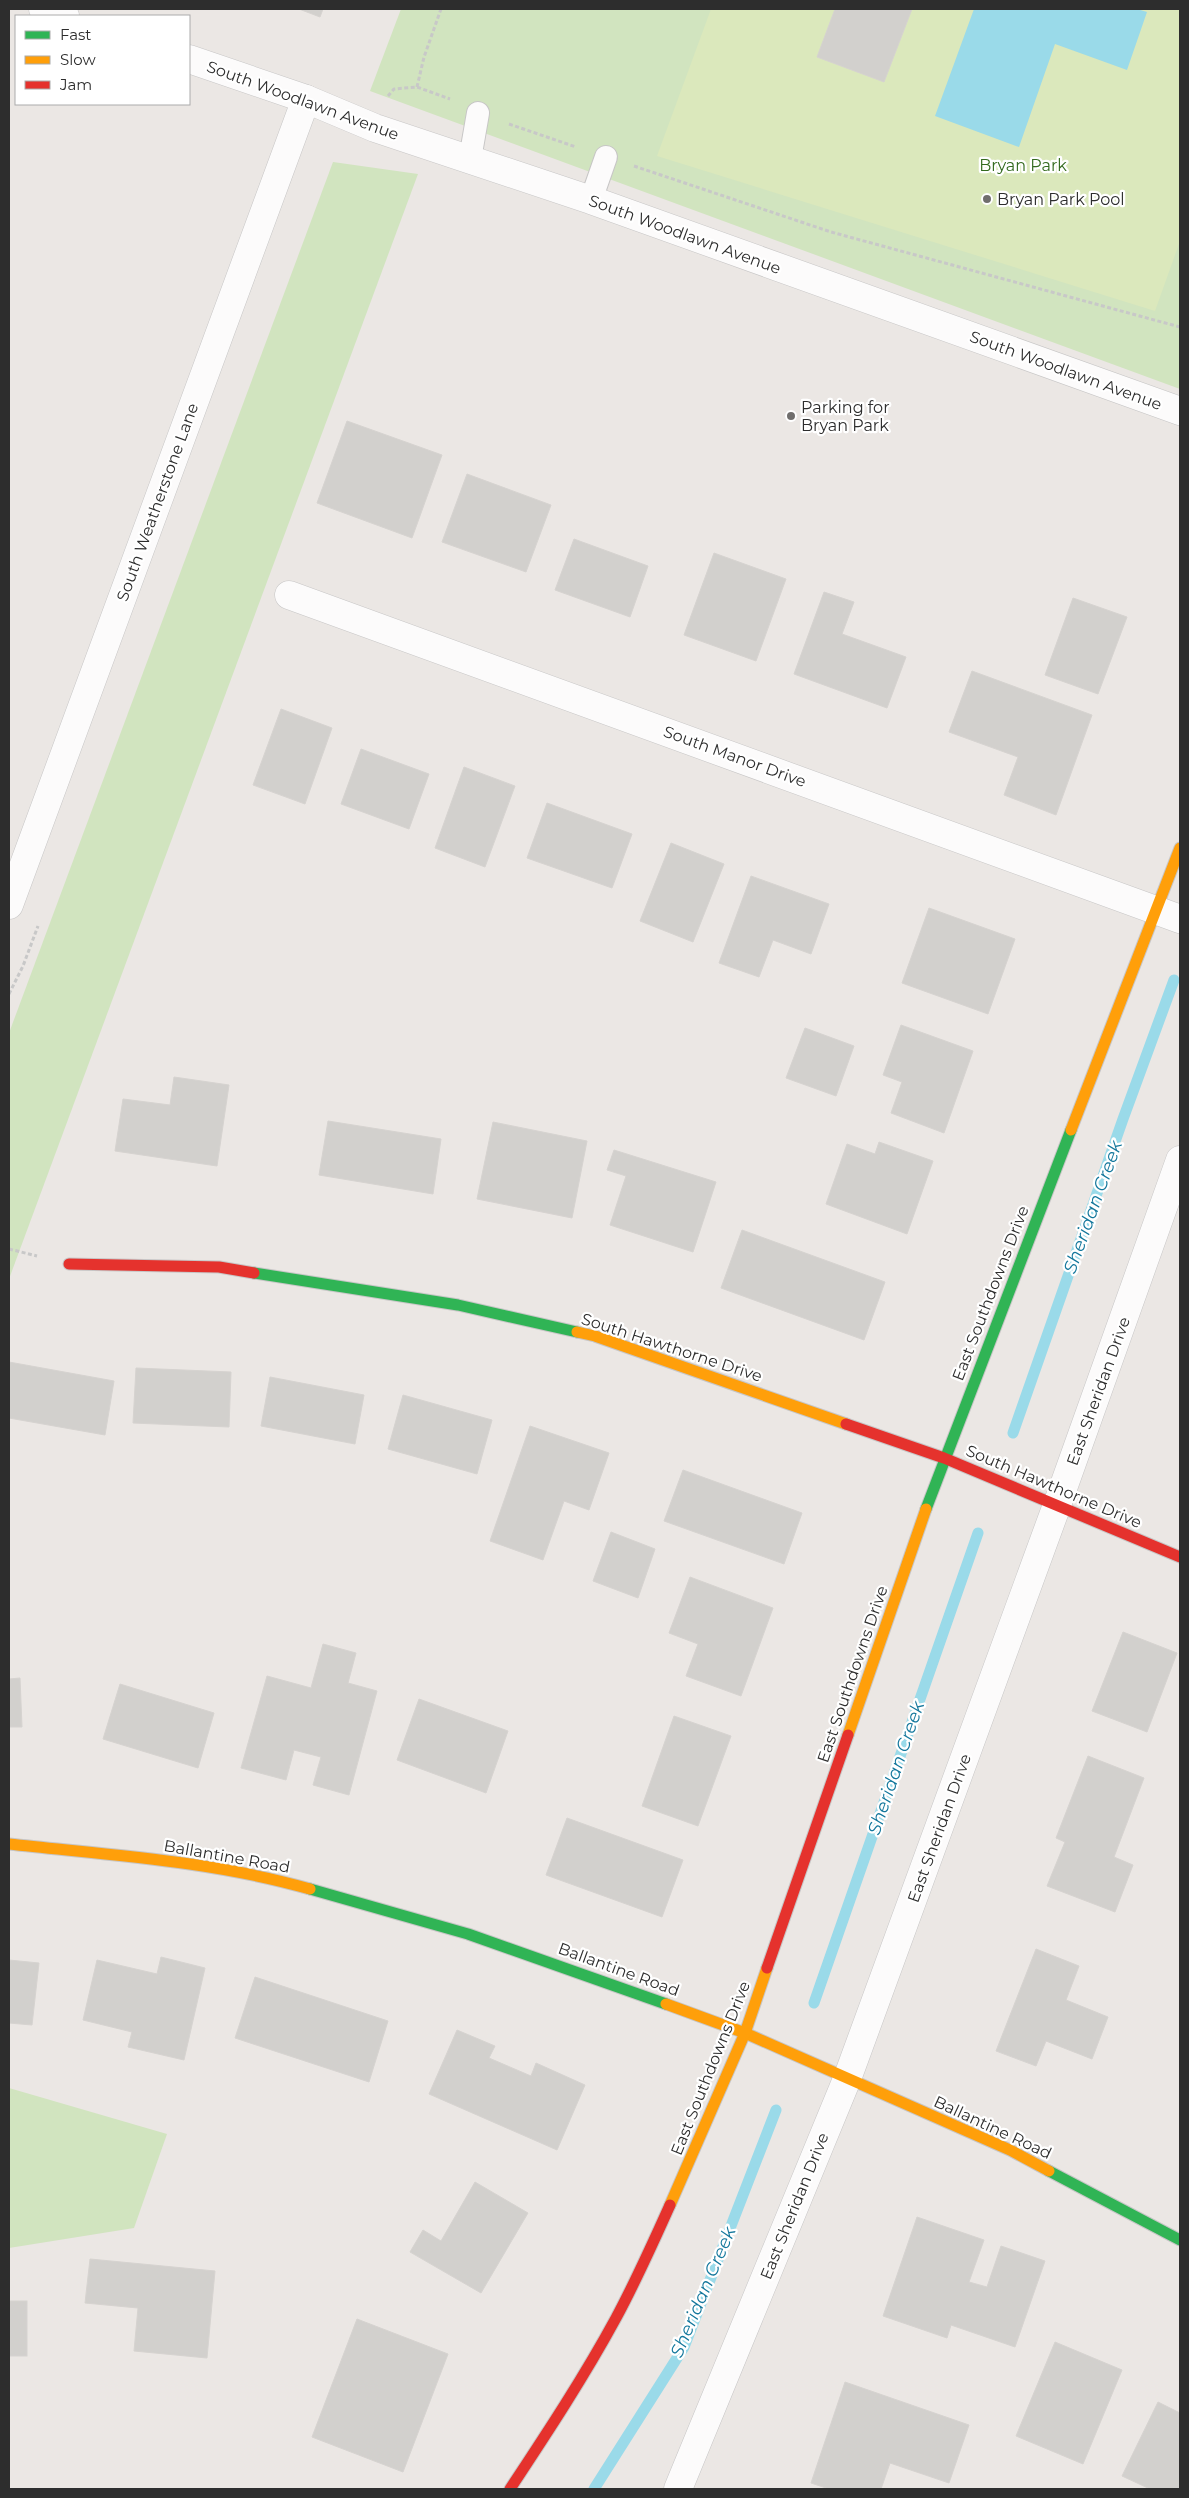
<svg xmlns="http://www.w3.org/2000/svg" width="1189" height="2498" font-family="Montserrat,sans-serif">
<rect width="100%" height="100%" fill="#ebe7e4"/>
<g fill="#d1e4bf">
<polygon points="401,9 1180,9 1180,389 370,91"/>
<polygon points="333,162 418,174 9,1279 9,1033"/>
<polygon points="9,2088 167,2134 134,2228 9,2248"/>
</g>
<polygon fill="#dbe8bc" points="711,9 1180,9 1180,241 1155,311 657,156"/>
<polygon fill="#9adae9" points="974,9 1137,9 1147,12 1127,70 1055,44 1019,147 935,116"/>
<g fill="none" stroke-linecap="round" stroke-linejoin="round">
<g stroke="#9adae9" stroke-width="11">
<polyline points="1013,1433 1123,1119 1174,980"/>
<polyline points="814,2003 978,1533"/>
<polyline points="594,2489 684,2347 776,2110"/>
</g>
</g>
<g fill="#d2d0cd" stroke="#d6d3d0">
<polygon points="299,9 323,9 320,17"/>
<polygon points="835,9 912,9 884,82 817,57"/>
<polygon points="347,421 442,455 412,538 317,503"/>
<polygon points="467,474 551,505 526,572 442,542"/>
<polygon points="574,539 648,566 630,617 555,590"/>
<polygon points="714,553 786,579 756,661 684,635"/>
<polygon points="824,592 854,602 842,634 906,657 887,708 794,674"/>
<polygon points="1073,598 1127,617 1098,694 1045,675"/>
<polygon points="972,671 1092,715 1056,815 1004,795 1018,757 949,732"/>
<polygon points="281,709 332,728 305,804 253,785"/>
<polygon points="361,749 429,774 409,829 341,804"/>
<polygon points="464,767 515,786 485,867 435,848"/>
<polygon points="547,803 632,834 612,888 527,858"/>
<polygon points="671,843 724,864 693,942 640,921"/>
<polygon points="751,876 829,904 811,954 773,940 759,977 719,963"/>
<polygon points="929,908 1015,939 988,1014 902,983"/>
<polygon points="901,1025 973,1051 944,1133 891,1113 902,1082 883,1075"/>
<polygon points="805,1028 854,1046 836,1096 786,1078"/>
<polygon points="174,1077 229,1085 217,1166 115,1151 123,1099 170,1105"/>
<polygon points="328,1121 441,1139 433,1194 319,1175"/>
<polygon points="493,1122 587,1141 572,1218 477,1199"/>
<polygon points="879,1142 933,1161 907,1234 826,1204 847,1144 875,1154"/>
<polygon points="614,1150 716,1182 693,1252 610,1225 626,1176 607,1170"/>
<polygon points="742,1230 885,1282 864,1340 721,1288"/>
<polygon points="9,1362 114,1381 105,1435 9,1418"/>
<polygon points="136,1368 231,1372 229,1427 133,1423"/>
<polygon points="270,1377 364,1395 355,1444 261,1426"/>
<polygon points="403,1395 492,1420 477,1474 388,1449"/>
<polygon points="530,1426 609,1453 589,1510 564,1501 543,1560 490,1541"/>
<polygon points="683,1470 802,1513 784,1564 664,1521"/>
<polygon points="611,1532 655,1549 638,1598 593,1581"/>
<polygon points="690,1577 773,1608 741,1696 686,1676 698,1644 669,1633"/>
<polygon points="1123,1632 1177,1653 1147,1732 1092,1711"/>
<polygon points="323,1644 356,1653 348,1683 377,1691 349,1795 313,1785 321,1757 294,1750 286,1780 241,1768 267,1676 311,1688"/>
<polygon points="20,1678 22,1727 9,1727 9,1679"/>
<polygon points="120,1684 214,1713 198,1768 103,1739"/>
<polygon points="419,1699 508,1731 486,1793 397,1760"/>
<polygon points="674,1716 731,1736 698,1826 642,1806"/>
<polygon points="1088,1756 1144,1778 1114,1857 1133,1865 1115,1912 1047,1886 1065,1842 1056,1838"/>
<polygon points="567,1818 683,1860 662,1917 546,1875"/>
<polygon points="1036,1949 1079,1966 1066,2000 1108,2017 1092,2059 1046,2041 1036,2066 996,2051"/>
<polygon points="161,1957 205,1968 184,2060 128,2047 132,2032 83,2020 97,1960 157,1974"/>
<polygon points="9,1960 39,1963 32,2025 9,2023"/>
<polygon points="255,1977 388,2021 369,2082 235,2038"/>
<polygon points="457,2030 495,2046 489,2058 531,2076 536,2063 585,2085 557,2150 429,2094"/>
<polygon points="475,2182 528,2213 481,2293 410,2252 423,2230 441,2241"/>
<polygon points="917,2217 984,2240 969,2282 987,2287 1001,2246 1045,2261 1015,2347 951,2325 947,2338 883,2316"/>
<polygon points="90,2259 215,2271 207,2358 134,2351 138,2308 85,2303"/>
<rect x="9" y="2301" width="18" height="55"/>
<polygon points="357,2319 448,2354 403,2472 312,2437"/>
<polygon points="1055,2342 1122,2370 1083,2464 1016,2436"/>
<polygon points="845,2382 969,2425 949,2483 890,2463 881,2489 829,2489 811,2483"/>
<polygon points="1158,2402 1180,2413 1180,2489 1150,2489 1122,2476"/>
</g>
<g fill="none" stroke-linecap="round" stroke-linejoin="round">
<defs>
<g id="lane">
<polyline points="470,159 478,113"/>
<polyline points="591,200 606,157"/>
</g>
<g id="street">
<polyline points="43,9 65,16"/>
<polyline points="189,59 306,99 375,128 591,200 1180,411"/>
<polyline points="289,595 1180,919"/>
<polyline points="9,905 306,99"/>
<polyline points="678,2489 847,2079 1057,1505 1180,1160"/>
</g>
<g id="fast">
<polyline points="254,1273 458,1305 577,1332"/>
<polyline points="926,1509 1071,1130"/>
<polyline points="310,1889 468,1934 666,2004"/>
<polyline points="1049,2171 1180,2240"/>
</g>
<g id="slow">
<polyline points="1071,1130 1180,848"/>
<polyline points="577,1332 595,1336 846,1424"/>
<polyline points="848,1735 926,1509"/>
<path d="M9,1844C109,1855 213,1861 310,1889"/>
<polyline points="666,2004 745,2033 1010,2150 1049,2171"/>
<polyline points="670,2205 745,2033 767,1968"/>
</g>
<g id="jam">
<polyline points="69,1264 219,1267 254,1273"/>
<polyline points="846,1424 944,1458 1180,1557"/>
<polyline points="767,1968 848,1735"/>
<path d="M510,2489C547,2433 584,2377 616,2318C636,2281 653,2243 670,2205"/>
</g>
</defs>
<use href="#lane" stroke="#c7c6c6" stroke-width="24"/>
<use href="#street" stroke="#c7c6c6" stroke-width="29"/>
<use href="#fast" stroke="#c7c6c6" stroke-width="13"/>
<use href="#slow" stroke="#c7c6c6" stroke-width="13"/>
<use href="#jam" stroke="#c7c6c6" stroke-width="13"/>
<g stroke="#c8c8c8" stroke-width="3" stroke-dasharray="4 2.5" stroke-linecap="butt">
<polyline points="417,87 424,57 441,9"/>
<polyline points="388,96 394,89 417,87 450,99"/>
<polyline points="509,124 576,147"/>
<polyline points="634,166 831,232 1180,327"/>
<polyline points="9,994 23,966 38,926"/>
<polyline points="9,1249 37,1256"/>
</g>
<use href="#lane" stroke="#fcfbfb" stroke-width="22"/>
<use href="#street" stroke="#fcfbfb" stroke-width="28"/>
<use href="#fast" stroke="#30b455" stroke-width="11"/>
<use href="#slow" stroke="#ff9f0a" stroke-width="11"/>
<use href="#jam" stroke="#e5322d" stroke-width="11"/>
</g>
<g fill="#706e6d" stroke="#fff" stroke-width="2">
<circle cx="987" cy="199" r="5"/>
<circle cx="791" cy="416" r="5"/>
</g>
<g text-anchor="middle" stroke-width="4.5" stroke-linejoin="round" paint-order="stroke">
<g font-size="16" fill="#2d2d2d" stroke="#fff">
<text transform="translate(303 100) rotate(20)" y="6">South Woodlawn Avenue</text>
<text transform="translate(685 234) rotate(20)" y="6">South Woodlawn Avenue</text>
<text transform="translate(1066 370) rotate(20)" y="6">South Woodlawn Avenue</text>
<text transform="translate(157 502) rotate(-70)" y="6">South Weatherstone Lane</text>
<text transform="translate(735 756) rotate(20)" y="6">South Manor Drive</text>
<text transform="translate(990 1293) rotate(-69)" y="6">East Southdowns Drive</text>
<text transform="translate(672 1347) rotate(18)" y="6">South Hawthorne Drive</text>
<text transform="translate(1098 1391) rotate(-70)" y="6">East Sheridan Drive</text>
<text transform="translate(1054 1486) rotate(23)" y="6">South Hawthorne Drive</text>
<text transform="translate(852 1674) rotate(-71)" y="6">East Southdowns Drive</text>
<text transform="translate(939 1828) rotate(-70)" y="6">East Sheridan Drive</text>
<text transform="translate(227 1856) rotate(10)" y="6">Ballantine Road</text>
<text transform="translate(619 1969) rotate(20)" y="6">Ballantine Road</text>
<text transform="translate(710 2068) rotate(-68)" y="6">East Southdowns Drive</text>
<text transform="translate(993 2127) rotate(25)" y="6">Ballantine Road</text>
<text transform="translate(794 2206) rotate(-68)" y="6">East Sheridan Drive</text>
</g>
<g font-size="16" fill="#336a1e" stroke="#fff">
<text x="1023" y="171">Bryan Park</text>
</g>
<g font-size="16" fill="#2d2d2d" stroke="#fff" text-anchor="start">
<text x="997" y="205">Bryan Park Pool</text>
<text x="801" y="413">Parking for<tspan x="801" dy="18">Bryan Park</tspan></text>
</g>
<g font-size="18" font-style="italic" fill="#13779c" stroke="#fff">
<text transform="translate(1093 1207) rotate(-70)" y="6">Sheridan Creek</text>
<text transform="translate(896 1768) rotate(-71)" y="6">Sheridan Creek</text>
<text transform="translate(703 2292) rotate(-67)" y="6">Sheridan Creek</text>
</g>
</g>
<rect width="1189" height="2498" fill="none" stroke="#2d2d2d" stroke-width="20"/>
<rect x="15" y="15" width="175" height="90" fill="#ffffff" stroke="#ababab"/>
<rect x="25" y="31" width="25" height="8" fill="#30b455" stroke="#ababab"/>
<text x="60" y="40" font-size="15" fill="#2d2d2d">Fast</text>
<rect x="25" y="56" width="25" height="8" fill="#ff9f0a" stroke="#ababab"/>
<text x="60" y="65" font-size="15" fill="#2d2d2d">Slow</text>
<rect x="25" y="81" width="25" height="8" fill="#e5322d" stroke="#ababab"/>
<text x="60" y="90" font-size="15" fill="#2d2d2d">Jam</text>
</svg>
